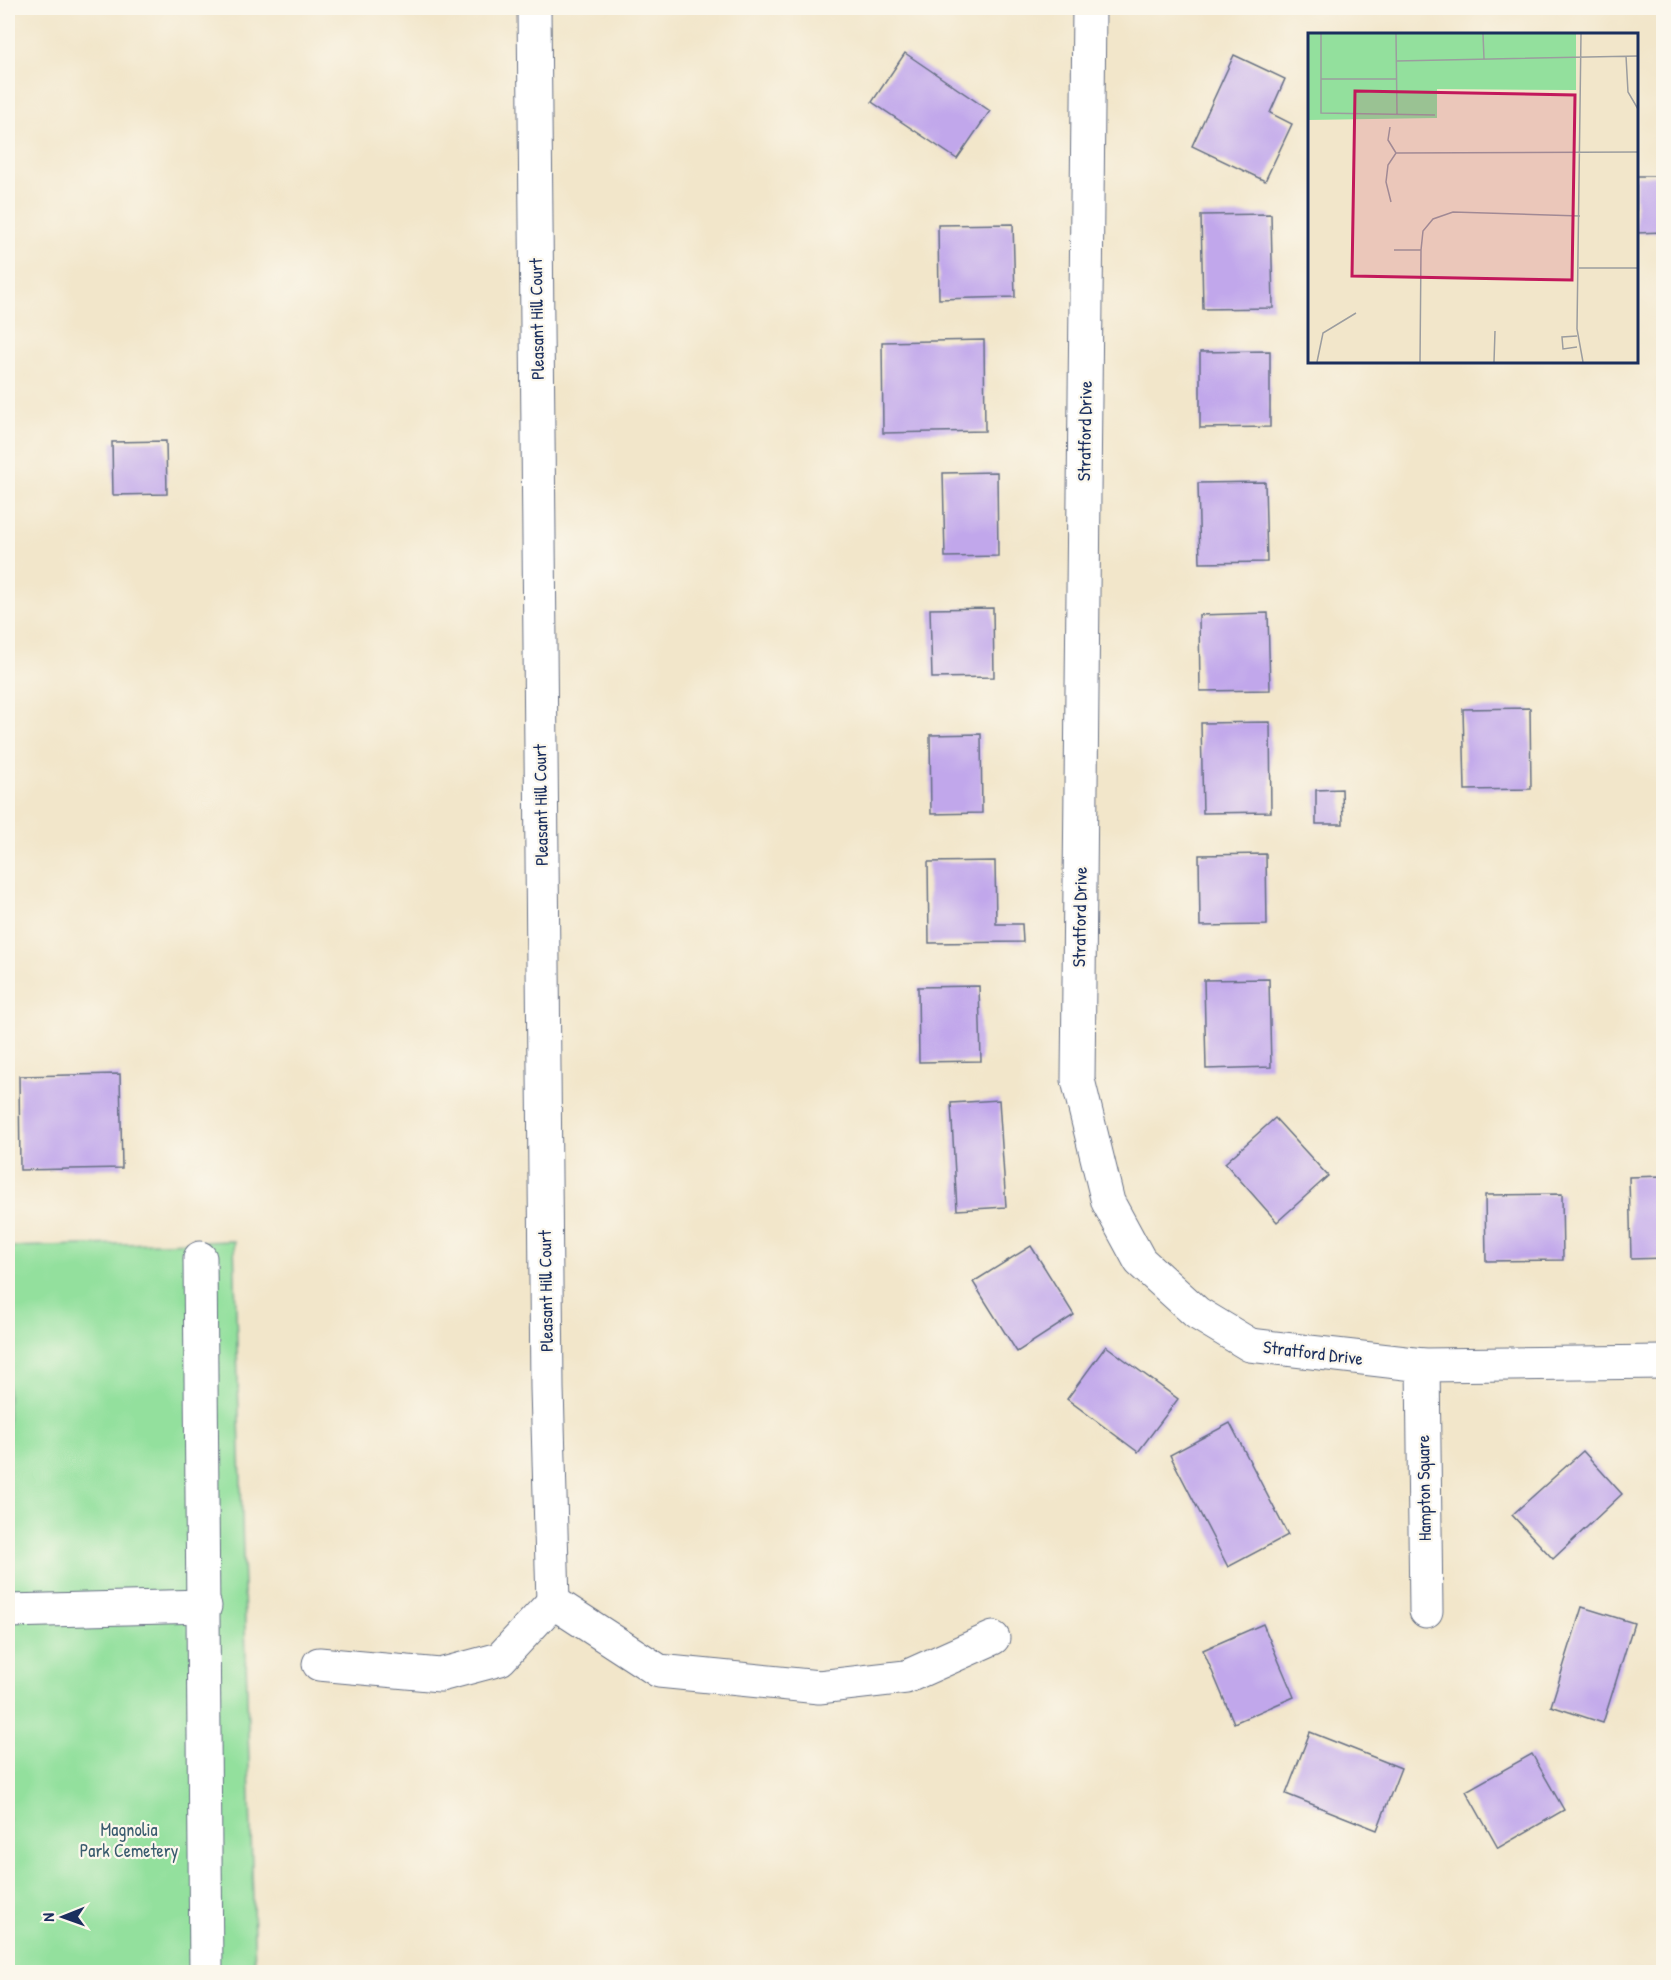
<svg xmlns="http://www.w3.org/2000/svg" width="1671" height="1980" font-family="'Patrick Hand',sans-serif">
<rect width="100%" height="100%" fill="#fbf7ec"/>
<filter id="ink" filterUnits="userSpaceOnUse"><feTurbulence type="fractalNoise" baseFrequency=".0167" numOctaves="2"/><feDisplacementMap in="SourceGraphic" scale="12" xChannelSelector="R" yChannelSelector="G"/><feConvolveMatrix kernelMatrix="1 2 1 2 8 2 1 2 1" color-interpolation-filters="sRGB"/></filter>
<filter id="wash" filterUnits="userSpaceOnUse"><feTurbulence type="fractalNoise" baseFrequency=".008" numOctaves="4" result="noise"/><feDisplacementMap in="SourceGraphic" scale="24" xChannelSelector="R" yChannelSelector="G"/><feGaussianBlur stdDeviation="1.35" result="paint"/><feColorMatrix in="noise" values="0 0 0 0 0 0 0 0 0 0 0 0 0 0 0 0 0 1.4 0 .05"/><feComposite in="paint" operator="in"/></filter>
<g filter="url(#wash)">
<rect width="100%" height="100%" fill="#f2e6ca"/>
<polygon fill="#93e09d" stroke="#57887e" stroke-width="1.5" points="234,1241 255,1972 8,1972 8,1247"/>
<g id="blocks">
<g fill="#c1a7eb">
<polygon points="905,53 990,111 957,159 872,102"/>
<polygon points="1234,55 1285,79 1270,113 1292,124 1265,181 1192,146"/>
<polygon points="1636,176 1664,176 1664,232 1636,233"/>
<polygon points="1271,214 1273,308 1203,309 1201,215"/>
<polygon points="1013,224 1015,297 939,299 938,225"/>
<polygon points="984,340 985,431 883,433 882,342"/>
<polygon points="1270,351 1270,427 1200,428 1200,352"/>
<polygon points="166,441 167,494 113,495 112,442"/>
<polygon points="997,472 998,556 945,557 943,473"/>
<polygon points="1265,482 1267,562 1200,563 1198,483"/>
<polygon points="993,608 994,677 932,678 930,609"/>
<polygon points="1268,613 1270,690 1200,691 1199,615"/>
<polygon points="1530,708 1531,789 1465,790 1463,709"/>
<polygon points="1270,722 1271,812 1203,813 1201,723"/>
<polygon points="981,734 982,813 931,814 930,735"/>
<polygon points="1342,789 1343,824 1316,824 1316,790"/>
<polygon points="1266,854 1267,925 1200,926 1199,855"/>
<polygon points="995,861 996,924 1022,924 1023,942 929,943 928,862"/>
<polygon points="1269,979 1271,1067 1206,1069 1204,980"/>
<polygon points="979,986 981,1061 919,1062 918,987"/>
<polygon points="120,1074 122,1168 20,1170 19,1076"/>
<polygon points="999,1100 1006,1207 957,1210 951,1103"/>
<polygon points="1275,1118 1328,1176 1277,1222 1225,1163"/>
<polygon points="1664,1176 1664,1258 1631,1259 1629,1177"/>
<polygon points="1562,1194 1563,1260 1486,1261 1485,1195"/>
<polygon points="1031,1246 1074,1315 1017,1352 973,1282"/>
<polygon points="1106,1346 1178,1399 1138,1452 1067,1399"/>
<polygon points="1230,1423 1288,1535 1228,1567 1170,1455"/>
<polygon points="1583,1451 1622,1494 1553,1559 1512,1515"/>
<polygon points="1582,1607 1634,1623 1603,1723 1551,1706"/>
<polygon points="1263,1624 1294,1697 1234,1723 1203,1650"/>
<polygon points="1310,1732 1401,1768 1377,1830 1286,1794"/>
<polygon points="1532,1754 1564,1810 1498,1848 1466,1791"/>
</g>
</g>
</g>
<g filter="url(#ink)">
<use href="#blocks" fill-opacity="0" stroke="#666f84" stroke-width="1.5"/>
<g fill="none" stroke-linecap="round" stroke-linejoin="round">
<defs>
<g id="minor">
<polyline points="534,8 547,1388 553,1602 659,1671 819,1687 906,1677 993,1638"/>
<polyline points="1089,8 1078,1080 1108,1202 1140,1261 1197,1313 1250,1345 1423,1365 1664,1362"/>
<polyline points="200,1258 206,1972"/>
<polyline points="1423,1365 1426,1611"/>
<polyline points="8,1611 205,1606"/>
<polyline points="319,1664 440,1675 500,1659 553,1602"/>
</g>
</defs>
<use href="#minor" stroke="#666f84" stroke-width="35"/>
<use href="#minor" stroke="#fff" stroke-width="33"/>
</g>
</g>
<g text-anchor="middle" stroke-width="4.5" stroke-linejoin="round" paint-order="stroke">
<g font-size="18" fill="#1b2f5e" stroke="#fbf7ec">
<text transform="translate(537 319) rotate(-91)" y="6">Pleasant Hill Court</text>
<text transform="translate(1085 431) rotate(-89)" y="6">Stratford Drive</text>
<text transform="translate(541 805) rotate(-91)" y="6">Pleasant Hill Court</text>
<text transform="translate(1080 917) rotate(-89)" y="6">Stratford Drive</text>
<text transform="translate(546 1291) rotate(-91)" y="6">Pleasant Hill Court</text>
<text transform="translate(1313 1353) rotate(7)" y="6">Stratford Drive</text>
<text transform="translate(1424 1488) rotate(-91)" y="6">Hampton Square</text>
</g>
<g font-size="18" fill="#395b6e" stroke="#fbf7ec">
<text x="129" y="1836">Magnolia<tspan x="129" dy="21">Park Cemetery</tspan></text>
</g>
</g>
<g transform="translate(1308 33)">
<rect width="330" height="330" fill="#f2e6ca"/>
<path d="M0,1H268V57L129,56V85L0,87Z" fill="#93e09d"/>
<path fill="none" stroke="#9c9d9f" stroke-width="1.5" d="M13,1V80L127,82M88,1L89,81M175,1L176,26M273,1L269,296L275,329M318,23L320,59L330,76M88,28L330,23M13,46H88M82,94L80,107L88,120M83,169L78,149L80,132L88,120L330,119M86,217H113M271,235H330M269,314L255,316L254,304L269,303M9,329L15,300L48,280M112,329L113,217L115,198L125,186L145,179L272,183M186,329L187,298"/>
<path fill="#c2185b" fill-opacity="0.15" stroke="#c2185b" stroke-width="3" d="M47,58L267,62L264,247L44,243Z"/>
<rect width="330" height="330" fill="none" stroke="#1b2f5e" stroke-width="3"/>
</g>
<rect width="1671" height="1980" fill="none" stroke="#fbf7ec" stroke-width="30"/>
<g transform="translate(63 1917) rotate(269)" stroke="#fbf7ec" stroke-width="4.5" paint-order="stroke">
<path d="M0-4.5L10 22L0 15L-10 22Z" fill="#1b2f5e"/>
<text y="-9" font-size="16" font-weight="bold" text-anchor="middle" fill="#1b2f5e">N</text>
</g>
</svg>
